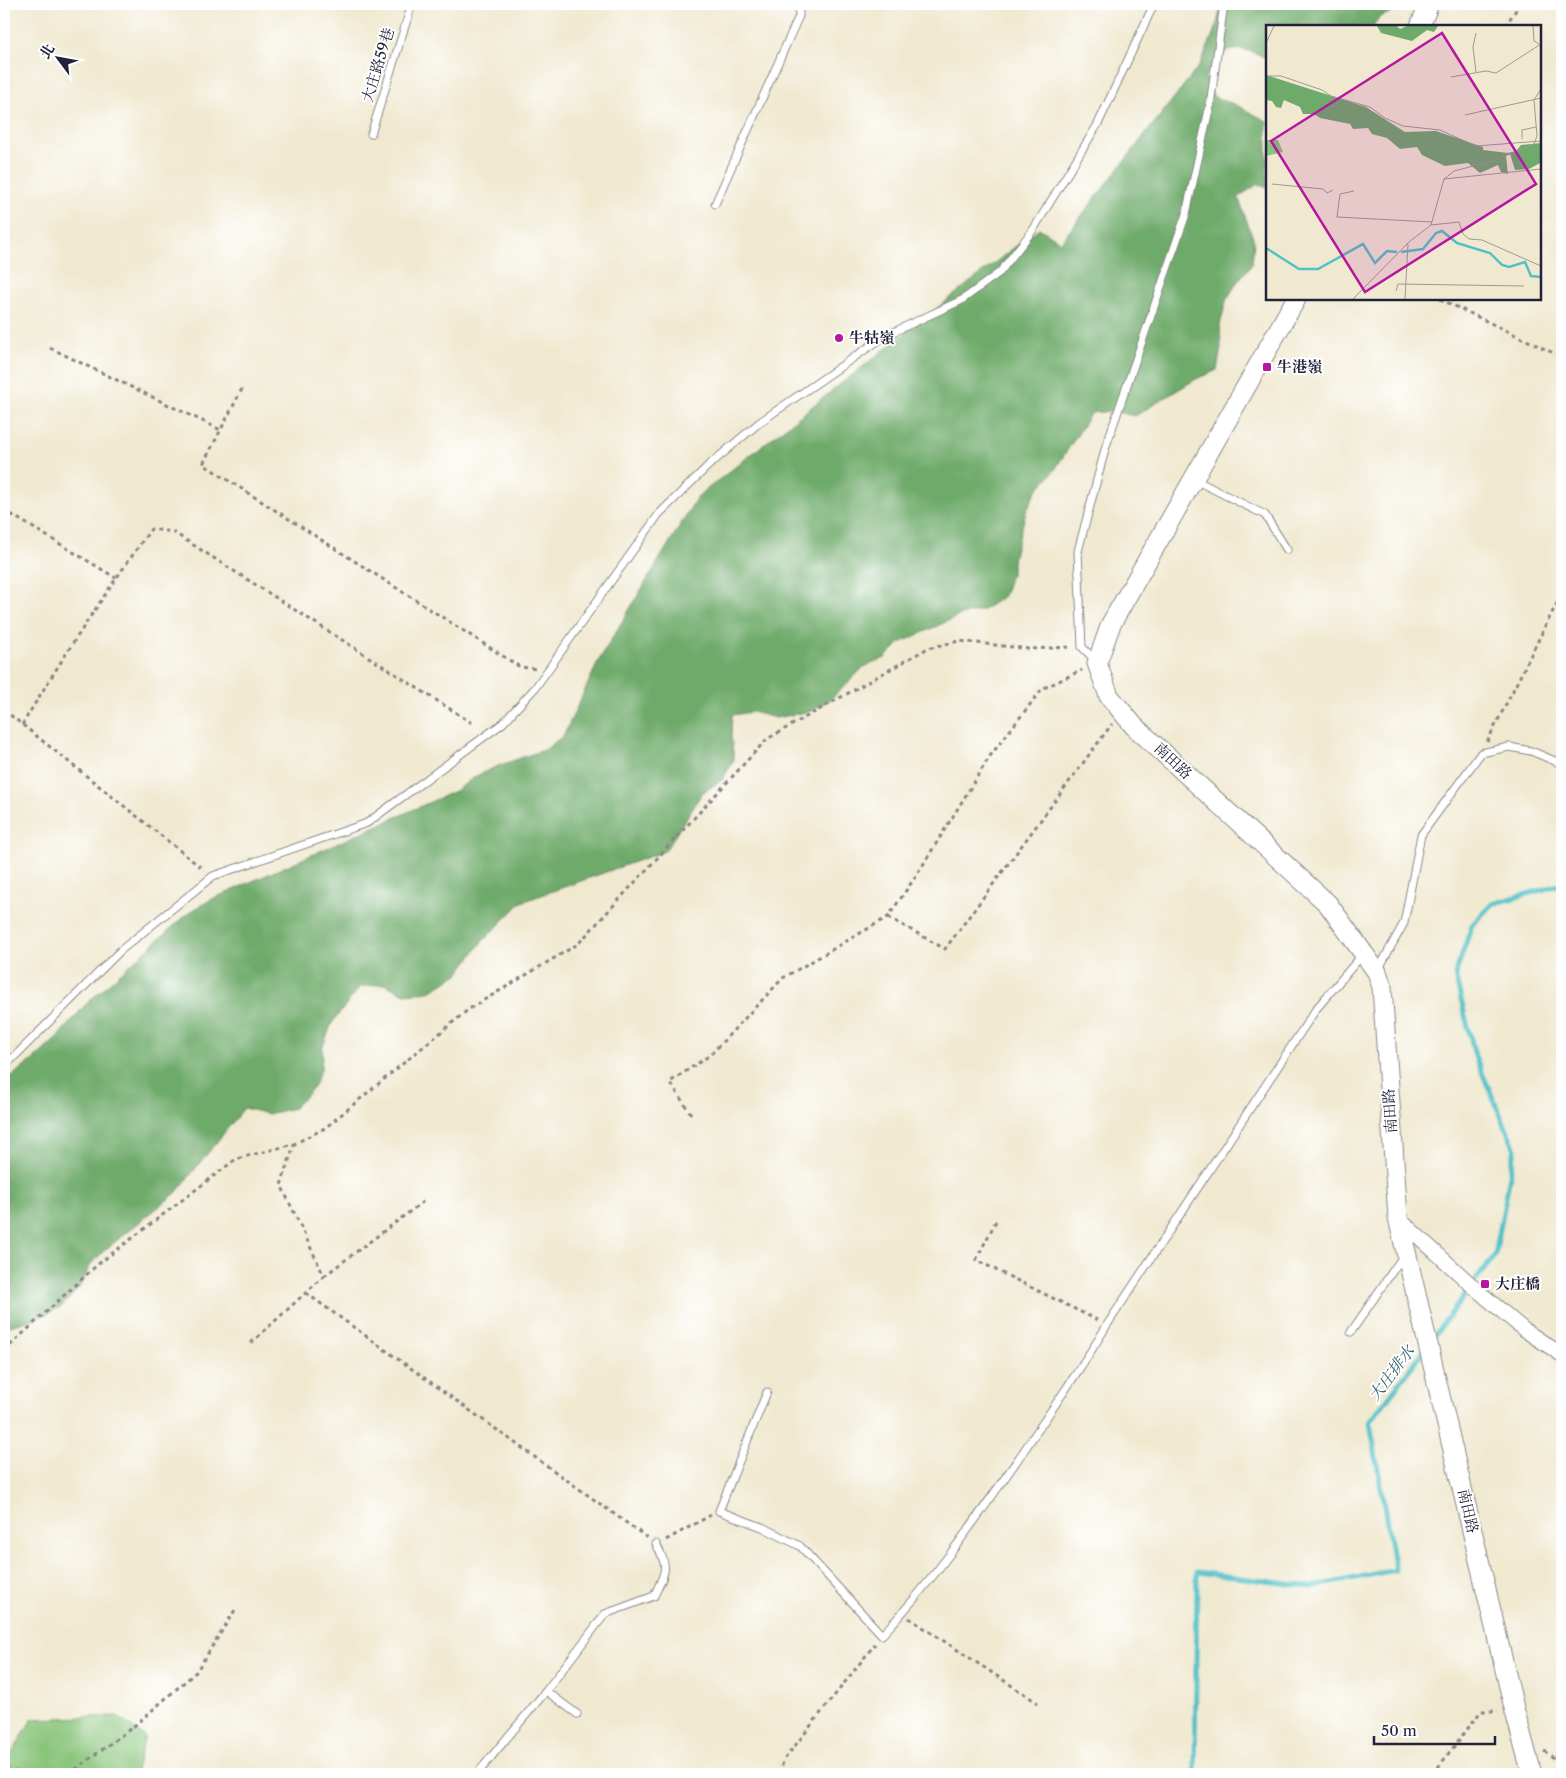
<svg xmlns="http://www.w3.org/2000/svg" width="1566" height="1778" font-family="'Libre Caslon Text','Noto Serif TC',serif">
<rect width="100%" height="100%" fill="#fff"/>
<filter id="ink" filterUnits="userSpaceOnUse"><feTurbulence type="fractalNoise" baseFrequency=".02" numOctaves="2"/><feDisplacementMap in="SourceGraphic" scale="10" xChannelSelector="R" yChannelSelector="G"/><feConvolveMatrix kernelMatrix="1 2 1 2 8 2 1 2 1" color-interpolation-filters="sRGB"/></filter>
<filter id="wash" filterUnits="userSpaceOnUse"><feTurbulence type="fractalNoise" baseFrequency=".0096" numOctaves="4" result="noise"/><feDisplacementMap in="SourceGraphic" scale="20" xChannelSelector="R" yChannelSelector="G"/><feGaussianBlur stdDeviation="1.12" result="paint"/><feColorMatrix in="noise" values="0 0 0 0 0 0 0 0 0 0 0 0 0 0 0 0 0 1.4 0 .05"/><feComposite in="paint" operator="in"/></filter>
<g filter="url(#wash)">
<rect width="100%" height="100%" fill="#f0e9d0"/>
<polygon fill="#88c47a" stroke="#55735a" points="117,1716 145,1737 135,1774 4,1774 4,1767 32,1719"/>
<path fill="#6eaa6a" stroke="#486652" d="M1222,4H1406L1402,9L1379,17L1374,26H1267V59C1251,49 1231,44 1216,59C1212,64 1209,71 1205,76L1214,97L1236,105L1267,121V188L1258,184L1238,197L1254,241L1252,264L1238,281L1226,301L1220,325L1221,348L1217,370L1196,379L1135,416L1113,411L1091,413L1054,471L1036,491L1026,512L1014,555L1011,575L1004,596L983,610L961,615L900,643L885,658L864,667L831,699L811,711L776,718L752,712L732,715L731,736L734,760L722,780L702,793L665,851L522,902L482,942L458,974L428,992L405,994L384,984L360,987L332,1023L323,1046L321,1069L313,1088L294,1108L268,1114L244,1108L176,1193L106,1249L91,1264L79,1288L62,1306L43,1316L4,1328V1082L33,1060L53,1042L87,1003L169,930L190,912L210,900L455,791L476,776L498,766L546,749L564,735L599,660L697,497L1039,228L1061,242L1199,66C1209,46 1217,26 1222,4Z"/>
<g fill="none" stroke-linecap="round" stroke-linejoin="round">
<g stroke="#53c1c7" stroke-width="5">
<polyline points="1431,1340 1495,1255 1515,1149 1475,1056 1455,975 1472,925 1492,904 1562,884"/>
<polyline points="1195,1774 1197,1572 1311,1587 1395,1570 1370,1422 1425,1349"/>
</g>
</g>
</g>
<g filter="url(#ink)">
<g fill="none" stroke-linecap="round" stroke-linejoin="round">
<defs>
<g id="lane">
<polyline points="371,134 412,4"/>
<polyline points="715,204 799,16 799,4"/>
<polyline points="1195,480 1265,515 1287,550"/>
<polyline points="1095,660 1082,647 1078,551 1106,446 1186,214 1210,105 1224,4"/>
<polyline points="1378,970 1404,923 1421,835 1481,753 1509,747 1531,751 1562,764"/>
<polyline points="4,1067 121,950 213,876 367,823 503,723 535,688 659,514 708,466 760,422 885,336 962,300 1000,272 1033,230 1098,124 1154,4"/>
<polyline points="1351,1332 1403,1256"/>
<path d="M767,1392L719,1511L762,1527L800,1546L882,1635C935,1579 979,1515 1023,1452C1051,1410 1081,1369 1107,1325L1316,1009L1363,954"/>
<polyline points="546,1691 577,1714"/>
<polyline points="4,1771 5,1768"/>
<path d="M477,1774L546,1691L605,1614L654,1596C665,1572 670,1569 656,1544"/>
</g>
<polyline id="street" points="1398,1218 1477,1290 1523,1329 1562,1355"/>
<g id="secondary">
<polyline points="1420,26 1429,4"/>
<polyline points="1296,299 1111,624 1097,663 1109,696 1134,726 1328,904 1377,972 1382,987 1398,1218 1515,1712 1532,1774"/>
</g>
</defs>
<use href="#lane" stroke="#898686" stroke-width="9"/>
<use href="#street" stroke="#898686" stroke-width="16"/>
<use href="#secondary" stroke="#898686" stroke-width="21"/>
<g stroke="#898686" stroke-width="3" stroke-dasharray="4 4" stroke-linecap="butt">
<polyline points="1505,26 1520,4"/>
<polyline points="1440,299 1562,357"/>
<polyline points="50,348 221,430"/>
<polyline points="242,389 203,464 520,667 537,669"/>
<polyline points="4,510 116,578"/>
<polyline points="4,710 204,870"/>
<path d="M22,725C62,658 105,593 151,529L173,532L472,723"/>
<polyline points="1487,742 1562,593"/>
<polyline points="888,917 945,949 1112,724"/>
<polyline points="691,1114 670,1082 710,1055 783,978 888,917 918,873 990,756 1042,689 1082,670"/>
<polyline points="996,1221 976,1260 1097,1320"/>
<polyline points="324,1276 424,1201"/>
<polyline points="306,1293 649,1539"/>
<polyline points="251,1343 324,1276 281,1185 294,1145"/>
<polyline points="4,1351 97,1265 236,1159 294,1144 325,1128 469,1009 578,944 767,739 928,648 959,641 1030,649 1072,647"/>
<polyline points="666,1540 711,1515"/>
<polyline points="909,1618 1038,1703"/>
<polyline points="1544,1751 1562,1764"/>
<polyline points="14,1771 23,1774"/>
<polyline points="69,1774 134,1726 196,1672 237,1607"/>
<polyline points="780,1774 783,1761 875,1644"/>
<polyline points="1433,1774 1481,1711 1498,1711"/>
</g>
<use href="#lane" stroke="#fff" stroke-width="7"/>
<use href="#street" stroke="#fff" stroke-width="14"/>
<use href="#secondary" stroke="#fff" stroke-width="19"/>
</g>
</g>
<g fill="#b5179e" stroke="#fff" stroke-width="2">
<circle cx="839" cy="338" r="5"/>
<rect x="1262" y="362" width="10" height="10" rx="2.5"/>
<rect x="1480" y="1279" width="10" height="10" rx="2.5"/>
</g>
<g text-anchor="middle" stroke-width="4" stroke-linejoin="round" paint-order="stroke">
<g font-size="15" fill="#22223b" stroke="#fff">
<text transform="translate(378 65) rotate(-73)" y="5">大庄路59巷</text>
<text transform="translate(1173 761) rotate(43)" y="5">南田路</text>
<text transform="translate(1390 1111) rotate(-94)" y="5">南田路</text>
<text transform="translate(1468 1511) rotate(77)" y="5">南田路</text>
</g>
<g font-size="15" font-weight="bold" fill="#22223b" stroke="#fff" text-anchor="start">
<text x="849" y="343">牛牯嶺</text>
<text x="1277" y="372">牛港嶺</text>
<text x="1495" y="1289">大庄橋</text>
</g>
<g font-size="16" font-style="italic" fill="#366273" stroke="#fff">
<text transform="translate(1391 1373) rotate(-53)" y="6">大庄排水</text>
</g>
</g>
<g transform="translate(1266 25)">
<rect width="275" height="275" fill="#f0e9d0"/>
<path d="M0,115H12L17,127L0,131Z" fill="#88c47a"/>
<path d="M111,1H131L134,4L141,1H172L168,7L161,5L146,16L115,8ZM0,50L100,82L139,107L170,106L217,122V125L242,128L250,126L255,120L275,118L274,138L263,144L249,145L244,129L240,131L242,149L235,147L232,140L214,148L202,138L179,141L156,130L151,122L134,124L121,113L106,109L102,103L87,104L84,99L54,93L48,89H37L34,82L18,75L15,83L10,82L6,76L0,75Z" fill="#6eaa6a"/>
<path fill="none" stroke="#53c1c7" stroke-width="2.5" d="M0,223L33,244H52L97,219L109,238L121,226L131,227M135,227L157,224L170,208L176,206L191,218L224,228L236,240L243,242L259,237L265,251L275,252"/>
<path fill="none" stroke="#9e9994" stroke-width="1" d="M267,1L268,16L273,19M0,18L8,1M210,47L207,22L210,8M0,51H15L56,65L65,71L104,82L119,93L137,101L174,105L210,121L275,116M185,52L220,46L230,48L275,19M199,90L275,73M256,114V105L270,102M178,154L188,146L227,136L268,119L271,111L268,75L275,64M6,159L57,164L61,168L67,165M88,166L74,169L71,192L166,197M165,200L193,197L197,209L203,214L216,215L275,241M130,266L132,259L258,261M87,274L143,217L165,200L178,154L275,144M139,274L142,219"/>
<path fill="#b5179e" fill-opacity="0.15" stroke="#b5179e" stroke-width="2.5" d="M176,8L270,159L99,267L5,116Z"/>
<rect width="275" height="275" fill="none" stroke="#22223b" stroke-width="2.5"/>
</g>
<rect width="1566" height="1778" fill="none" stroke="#fff" stroke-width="20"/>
<g transform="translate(58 58) rotate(302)" stroke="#ffffff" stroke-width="4" paint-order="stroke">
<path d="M0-4L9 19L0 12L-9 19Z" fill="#22223b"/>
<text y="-8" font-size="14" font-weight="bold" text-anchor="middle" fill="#22223b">北</text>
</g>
<path d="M1374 1736v8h121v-8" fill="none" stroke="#22223b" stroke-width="2.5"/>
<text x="1381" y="1736" font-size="15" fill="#22223b" stroke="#ffffff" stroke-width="4" paint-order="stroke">50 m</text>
</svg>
